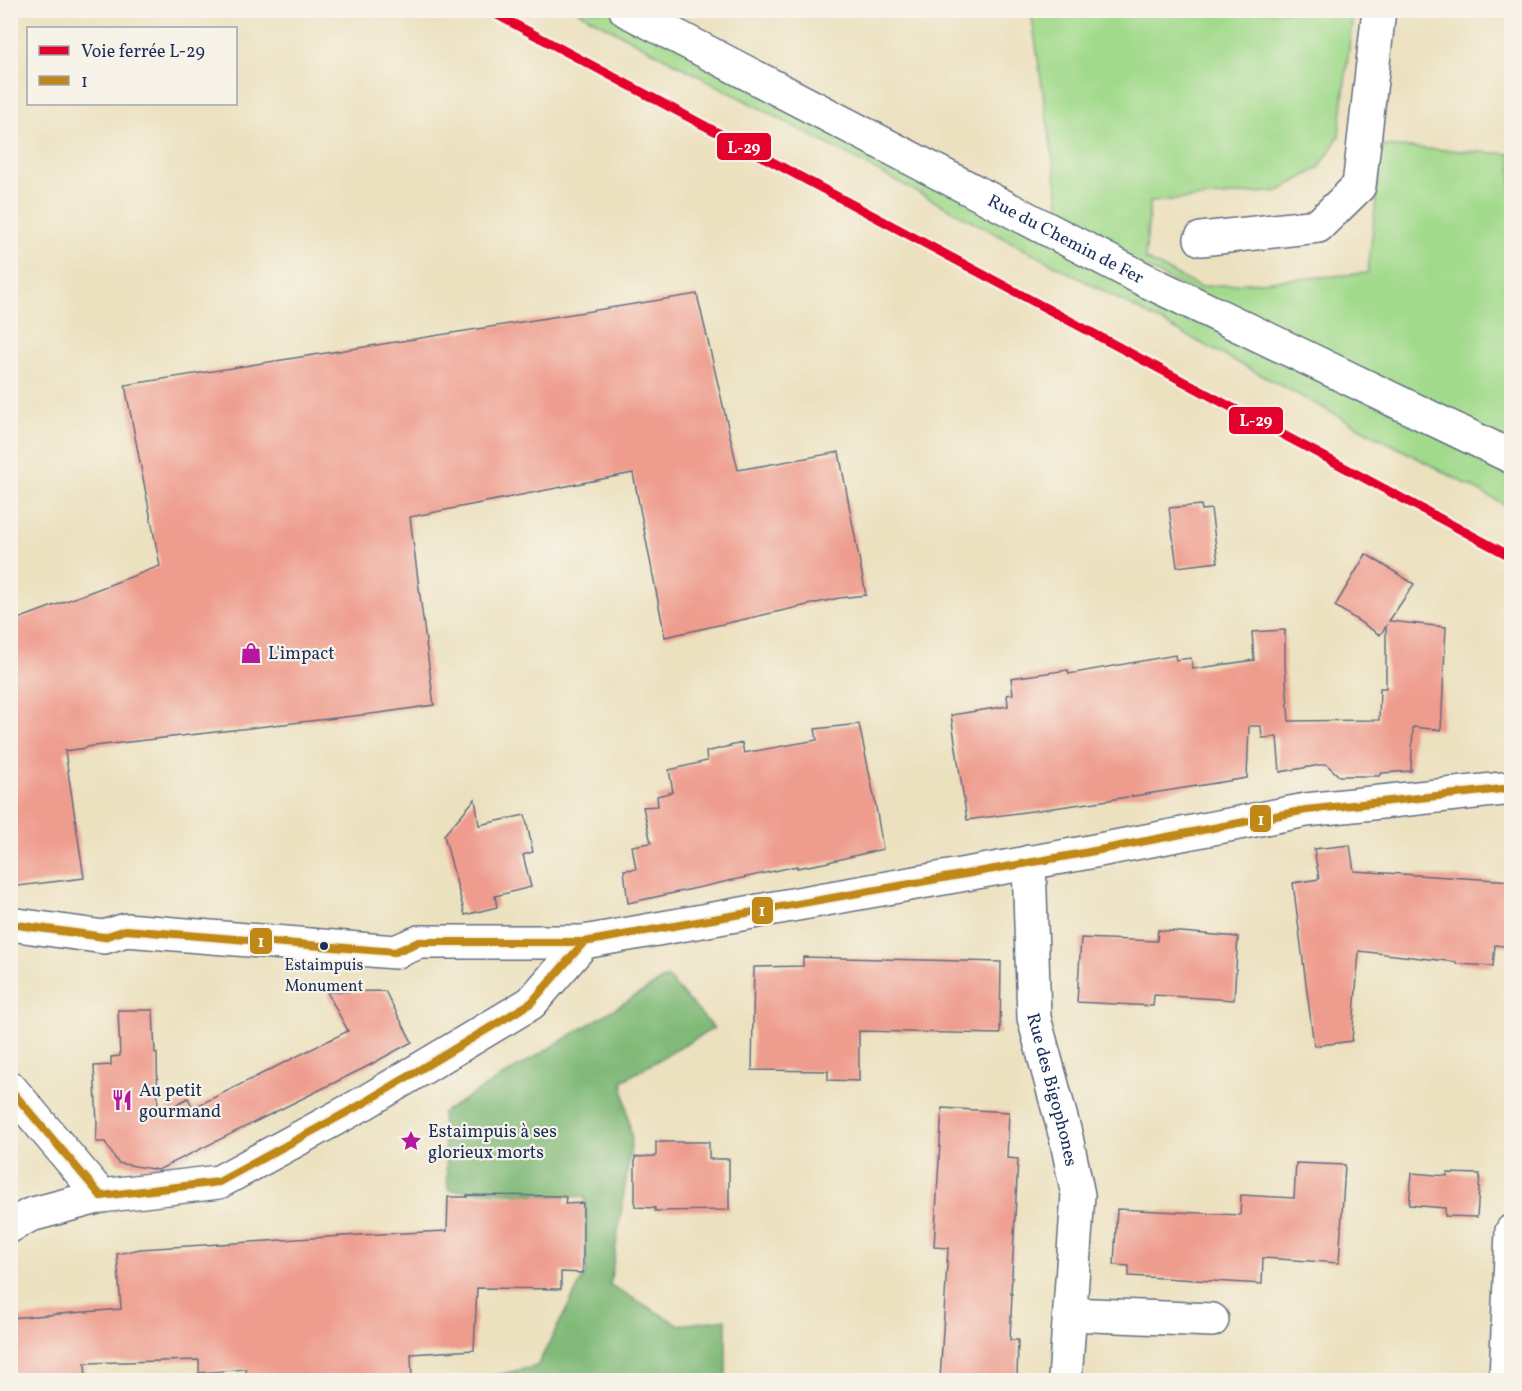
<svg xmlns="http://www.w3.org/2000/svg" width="1522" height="1391" font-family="Vollkorn,serif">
<rect width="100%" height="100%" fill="#f7f3e8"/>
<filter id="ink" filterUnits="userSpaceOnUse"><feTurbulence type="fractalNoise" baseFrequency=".0167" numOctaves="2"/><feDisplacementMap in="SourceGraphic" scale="12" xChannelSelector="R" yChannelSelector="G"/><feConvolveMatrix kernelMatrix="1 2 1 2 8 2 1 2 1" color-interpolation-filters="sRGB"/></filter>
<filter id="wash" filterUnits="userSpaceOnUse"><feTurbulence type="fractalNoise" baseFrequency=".008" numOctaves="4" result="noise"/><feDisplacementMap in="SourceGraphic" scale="24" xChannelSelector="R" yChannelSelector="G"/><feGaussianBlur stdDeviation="1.35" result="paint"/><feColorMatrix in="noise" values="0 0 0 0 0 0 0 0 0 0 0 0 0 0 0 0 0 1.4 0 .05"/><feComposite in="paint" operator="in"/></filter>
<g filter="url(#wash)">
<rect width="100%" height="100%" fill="#ece1bf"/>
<g fill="#a2da8c" stroke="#5e8475" stroke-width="1.5">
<polygon points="577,11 613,11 1511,471 1511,508"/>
<polygon points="1031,11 1353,11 1339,136 1319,168 1279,191 1150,202 1145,259 1200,287 1368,273 1382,146 1511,154 1511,445 1063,228"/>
</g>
<polygon fill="#81ba78" stroke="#4e746b" stroke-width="1.5" points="667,977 714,1028 622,1081 632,1140 610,1285 679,1325 726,1319 726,1380 474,1380 537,1366 586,1272 585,1197 448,1190 442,1113"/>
<g id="blocks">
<g fill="#ee9c8d">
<polygon points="697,294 738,470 839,452 866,595 839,598 665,637 633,473 410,517 434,705 379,713 86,747 86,748 65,751 84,878 10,887 10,622 160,566 125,385"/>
<polygon points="1201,505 1202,510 1211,509 1218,562 1177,567 1169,508"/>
<polygon points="1366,554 1414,584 1389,621 1446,627 1441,730 1413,727 1411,771 1382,773 1380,776 1339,776 1326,764 1280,772 1277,737 1262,738 1261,726 1249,726 1247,778 1096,802 967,820 951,715 1008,706 1007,695 1013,694 1011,678 1068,670 1069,674 1175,655 1176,660 1191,658 1193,669 1254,660 1252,632 1285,630 1285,665 1289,721 1379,720 1380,688 1386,688 1386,626 1380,635 1335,606"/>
<polygon points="859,724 875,801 883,849 824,863 797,868 797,866 628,903 624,870 636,869 632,846 651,843 643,807 658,806 657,796 673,792 669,770 707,761 706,752 742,743 744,753 817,740 815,729"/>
<polygon points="475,799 479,825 525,815 533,852 523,855 531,887 495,896 497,907 465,915 444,835"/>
<polygon points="1350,845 1354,871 1512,881 1512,947 1495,945 1493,966 1456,964 1456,962 1359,951 1352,1041 1314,1046 1293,883 1319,879 1314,849"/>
<polygon points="1158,930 1238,937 1234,1000 1154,995 1153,1006 1077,1002 1081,938 1157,941"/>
<polygon points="803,957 1001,962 1000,1034 859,1031 859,1081 828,1080 828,1071 752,1070 754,967 803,966"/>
<polygon points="385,991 412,1042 366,1067 158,1170 118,1163 105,1142 96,1142 97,1123 94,1066 111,1065 111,1057 120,1056 118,1010 153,1010 155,1053 157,1053 158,1114 188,1098 193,1108 348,1031 327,992"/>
<polygon points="942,1108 1009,1112 1007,1158 1018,1159 1011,1294 1012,1294 1010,1340 1018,1340 1017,1380 940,1380 948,1248 934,1247"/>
<polygon points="656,1142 709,1142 709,1159 729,1159 729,1210 655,1211 655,1208 635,1207 635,1157 656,1156"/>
<polygon points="1296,1163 1345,1165 1339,1263 1263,1258 1262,1284 1129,1276 1129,1266 1114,1265 1117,1209 1240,1215 1241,1195 1294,1198"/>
<polygon points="1412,1173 1447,1176 1447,1173 1480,1174 1477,1217 1445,1216 1445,1208 1409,1205"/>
<polygon points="467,1195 560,1196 566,1197 565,1204 583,1203 583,1273 561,1272 561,1289 477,1288 474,1350 411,1354 412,1380 246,1380 246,1369 199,1373 199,1360 85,1363 86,1380 10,1380 10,1318 121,1309 117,1254 140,1249 359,1235 447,1231 448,1197 467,1197"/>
</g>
</g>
</g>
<g filter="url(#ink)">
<use href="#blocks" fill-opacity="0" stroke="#646d80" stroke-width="1.5"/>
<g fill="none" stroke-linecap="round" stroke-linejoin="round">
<defs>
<g id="minor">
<path id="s1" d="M626,10L1147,281L1512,457"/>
<polyline points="1201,239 1318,226 1359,186 1379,10"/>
<path id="s2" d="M1029,862L1034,1018L1066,1137L1078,1195L1065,1380"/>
<polyline points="10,1088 101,1196"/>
<polyline points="10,1226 30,1215 101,1196 219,1182 364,1103 531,1003 584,942"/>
<polyline points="1070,1314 1212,1320"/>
<polyline points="1506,1380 1512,1231"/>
</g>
<polyline id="major" points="10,924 104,937 126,930 395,952 419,942 584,942 1084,853 1306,810 1512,788"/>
</defs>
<use href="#minor" stroke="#646d80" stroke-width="36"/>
<use href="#major" stroke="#646d80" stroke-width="36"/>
<use href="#minor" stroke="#fff" stroke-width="33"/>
<use href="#major" stroke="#fff" stroke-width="33"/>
<defs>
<g id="bus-1">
<polyline points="10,924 104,937 126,930 395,952 419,942 584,942 1084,853 1306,810 1512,788"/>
<polyline points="10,1089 101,1196"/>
<polyline points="101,1196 219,1182 364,1103 531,1003 584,942"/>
</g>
</defs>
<use href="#bus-1" stroke="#f7f3e8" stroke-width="12"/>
<use href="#bus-1" stroke="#c08818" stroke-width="8"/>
<defs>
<polyline id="rail-1" points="488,10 1512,557"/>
</defs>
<use href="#rail-1" stroke="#f7f3e8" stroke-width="14"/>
<use href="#rail-1" stroke="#e4002b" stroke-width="9"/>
</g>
</g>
<defs>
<symbol id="shop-bare" viewBox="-9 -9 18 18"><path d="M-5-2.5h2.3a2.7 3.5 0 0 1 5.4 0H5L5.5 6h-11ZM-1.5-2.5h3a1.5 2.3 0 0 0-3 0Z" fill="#b5179e" stroke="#f7f3e8" stroke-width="2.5" paint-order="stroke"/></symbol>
<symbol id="restaurant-bare" viewBox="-9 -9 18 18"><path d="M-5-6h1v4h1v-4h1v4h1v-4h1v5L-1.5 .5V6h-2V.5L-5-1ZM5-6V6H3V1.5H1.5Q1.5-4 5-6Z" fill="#b5179e" stroke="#f7f3e8" stroke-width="2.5" paint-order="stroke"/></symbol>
<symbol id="sight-bare" viewBox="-9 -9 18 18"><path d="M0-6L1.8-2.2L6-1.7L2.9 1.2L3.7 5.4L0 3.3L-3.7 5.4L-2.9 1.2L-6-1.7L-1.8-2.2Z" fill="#b5179e" stroke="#f7f3e8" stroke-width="2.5" paint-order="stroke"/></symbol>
</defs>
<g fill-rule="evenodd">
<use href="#shop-bare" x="236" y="638" width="30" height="30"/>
<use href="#restaurant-bare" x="107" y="1085" width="30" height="30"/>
<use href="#sight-bare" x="396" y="1126" width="30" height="30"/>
</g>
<circle fill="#1b2f5e" stroke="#f7f3e8" stroke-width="2" cx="324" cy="946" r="5"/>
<g text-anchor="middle" stroke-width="4.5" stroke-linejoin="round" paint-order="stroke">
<g font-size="16" fill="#1b2f5e" stroke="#f7f3e8">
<text x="324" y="970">Estaimpuis<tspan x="324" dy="21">Monument</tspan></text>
</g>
<g font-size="18" fill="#1b2f5e" stroke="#f7f3e8">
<text dy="6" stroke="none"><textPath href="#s1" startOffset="496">Rue du Chemin de Fer</textPath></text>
<text dy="6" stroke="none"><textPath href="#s2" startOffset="230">Rue des Bigophones</textPath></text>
</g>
<g font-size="18" fill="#1b2f5e" stroke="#f7f3e8" text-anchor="start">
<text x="268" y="659">L'impact</text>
<text x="139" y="1096">Au petit<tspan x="139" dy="21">gourmand</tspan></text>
<text x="428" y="1137">Estaimpuis à ses<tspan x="428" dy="21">glorieux morts</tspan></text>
</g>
</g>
<g stroke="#f7f3e8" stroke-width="2">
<rect x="716" y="132" width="56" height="29" rx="6" fill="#e4002b"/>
<rect x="1228" y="406" width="56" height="29" rx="6" fill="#e4002b"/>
<rect x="1249" y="804" width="23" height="29" rx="6" fill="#c08818"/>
<rect x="751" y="896" width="23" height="29" rx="6" fill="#c08818"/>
<rect x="249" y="927" width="24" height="28" rx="6" fill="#c08818"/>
</g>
<g font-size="16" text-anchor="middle" font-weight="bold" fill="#fff">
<text x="744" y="153">L-29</text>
<text x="1256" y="426">L-29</text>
<text x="1261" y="825">1</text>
<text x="762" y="916">1</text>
<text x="261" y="947">1</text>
</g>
<rect width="1522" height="1391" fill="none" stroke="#f7f3e8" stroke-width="36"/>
<rect x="27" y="27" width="210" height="78" fill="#f7f3e8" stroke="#9fa5b1" stroke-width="1.5"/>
<rect x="39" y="46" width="30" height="9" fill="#e4002b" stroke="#9fa5b1" stroke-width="1.5"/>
<text x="81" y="57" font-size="18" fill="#1b2f5e">Voie ferrée L-29</text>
<rect x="39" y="76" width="30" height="9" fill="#c08818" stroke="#9fa5b1" stroke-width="1.5"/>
<text x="81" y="87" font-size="18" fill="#1b2f5e">1</text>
</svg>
